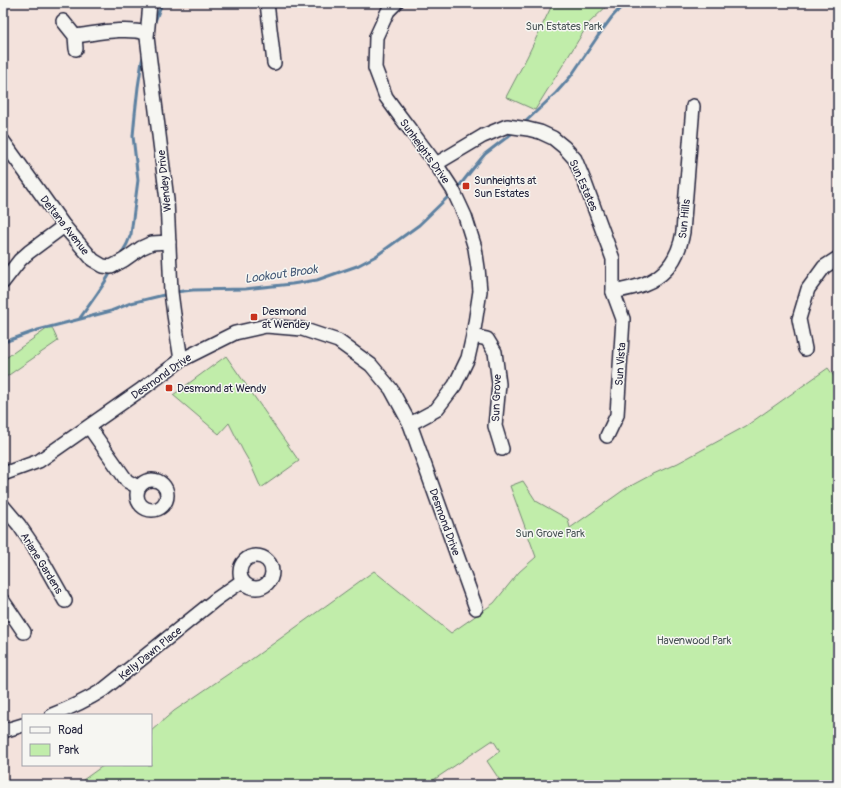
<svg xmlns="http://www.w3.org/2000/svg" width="841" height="788" font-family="Pangolin,sans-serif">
<rect width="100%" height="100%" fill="#f3e2dc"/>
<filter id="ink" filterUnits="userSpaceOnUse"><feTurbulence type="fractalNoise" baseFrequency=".025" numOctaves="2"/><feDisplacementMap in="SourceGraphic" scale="8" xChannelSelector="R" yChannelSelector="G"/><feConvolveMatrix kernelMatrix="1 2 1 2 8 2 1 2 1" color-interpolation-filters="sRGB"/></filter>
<g filter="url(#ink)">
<g fill="#c1edaa" stroke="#728872">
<polygon points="553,3 610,3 589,23 535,110 506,97 527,57"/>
<polygon points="51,326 58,341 3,379 3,360"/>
<polygon points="226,356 299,461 261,488 250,463 243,451 229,423 219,434 173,395"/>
<polygon points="828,368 838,382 838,785 503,785 487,761 500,751 493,740 426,785 76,785 104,765 151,765 151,731 174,711 243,664 245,664 374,571 451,633 494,603 519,572 536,557 510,486 523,481 536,501 568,519 570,528 625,489 651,475 678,463 746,426"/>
</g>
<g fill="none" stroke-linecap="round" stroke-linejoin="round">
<g stroke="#5d81a1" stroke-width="3">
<polyline points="154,24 162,3"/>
<polyline points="522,125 556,93 571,76 598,36 612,17 625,3"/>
<polyline points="457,189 471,171 485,154 515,131"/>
<polyline points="120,256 127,244 131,234 138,180 133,136 135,114 138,87 142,61 144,54"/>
<polyline points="175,292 193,290 245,289 292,284 317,280 357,266 376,256 419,225 451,194"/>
<path d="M80,318C91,302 103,287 112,270"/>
<polyline points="3,343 7,341 38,330 111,311 131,303 168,294"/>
</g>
<defs>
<g id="minor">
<polyline points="150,3 147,37 167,200 171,292 174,315 181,360"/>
<polyline points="267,3 274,63"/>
<polyline points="396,3 388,11 376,37 375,68 386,97 399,115 436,164 453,190 465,216 475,248 478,268 480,291 473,336 468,358 455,385 436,410 410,424"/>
<polyline points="63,21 75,36 76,49"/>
<path d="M75,36C99,33 124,27 147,33"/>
<polyline points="3,141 64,226 93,260 103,266 111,267 124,260 141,248 152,243 169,242"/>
<polyline points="436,164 483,136 507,126 528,129 540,132 553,138 564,147 575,159 585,183 613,259 613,292 623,319 617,415 607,436"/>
<polyline points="3,282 20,260 29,252 64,226"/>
<path d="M613,292C623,290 634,288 644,284C668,275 679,256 683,232L693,106"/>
<polyline points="473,336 487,339 495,352 499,384 495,426 502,449"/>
<polyline points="805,349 799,319 808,289 824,267 838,258"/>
<polyline points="89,427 127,481 138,487"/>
<polyline points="3,474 39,461 142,389 181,360 235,333 266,326 302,329 338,341 371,365 391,389 410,424 476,608"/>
<circle cx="152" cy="495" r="15"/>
<polyline points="3,506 19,525 38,553 65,601"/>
<circle cx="256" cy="572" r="16"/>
<polyline points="3,601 24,632"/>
<path d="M52,715C70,708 87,700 103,690L215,600L242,581"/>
<polyline points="3,731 23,725"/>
</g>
</defs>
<use href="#minor" stroke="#22223b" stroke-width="16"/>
<use href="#minor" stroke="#f6f6f2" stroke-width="13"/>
</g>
</g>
<g fill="#c8321e" stroke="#f6f6f2" stroke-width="1.5">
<rect x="462" y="182" width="8" height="8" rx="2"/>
<rect x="250" y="313" width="8" height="8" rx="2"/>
<rect x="165" y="384" width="8" height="8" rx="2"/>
</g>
<g text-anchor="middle" stroke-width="3" stroke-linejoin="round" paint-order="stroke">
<g font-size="11" fill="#4a5557" stroke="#f6f6f2">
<text x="564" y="30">Sun Estates Park</text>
<text x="550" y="537">Sun Grove Park</text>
<text x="694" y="644">Havenwood Park</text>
</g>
<g font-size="11" fill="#22223b" stroke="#f6f6f2">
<text transform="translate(425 151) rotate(54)" y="4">Sunheights Drive</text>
<text transform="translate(164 181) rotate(-96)" y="4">Wendey Drive</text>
<text transform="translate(584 185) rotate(66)" y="4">Sun Estates</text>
<text transform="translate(684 219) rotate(-84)" y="4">Sun Hills</text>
<text transform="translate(65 225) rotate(52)" y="4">Deltana Avenue</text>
<text transform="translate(620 364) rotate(-86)" y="4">Sun Vista</text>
<text transform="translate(161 376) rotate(-35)" y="4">Desmond Drive</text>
<text transform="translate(496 398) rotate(-88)" y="4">Sun Grove</text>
<text transform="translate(445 522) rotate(70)" y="4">Desmond Drive</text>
<text transform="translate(42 563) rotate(58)" y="4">Ariane Gardens</text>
<text transform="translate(150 653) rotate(-39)" y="4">Kelly Dawn Place</text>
</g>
<g font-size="11" fill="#22223b" stroke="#f6f6f2" text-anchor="start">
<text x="474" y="184">Sunheights at<tspan x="474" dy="13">Sun Estates</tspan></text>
<text x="262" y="315">Desmond<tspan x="262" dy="13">at Wendey</tspan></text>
<text x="177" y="392">Desmond at Wendy</text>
</g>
<g font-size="12" font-style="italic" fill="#455976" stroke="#f6f6f2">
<text transform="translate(281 274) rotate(-8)" y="4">Lookout Brook</text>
</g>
</g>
<rect width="841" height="788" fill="none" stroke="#f6f6f2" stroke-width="16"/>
<rect x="8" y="8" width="825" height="772" fill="none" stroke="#22223b" stroke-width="1.5" filter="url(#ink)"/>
<rect x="22" y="714" width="130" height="52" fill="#f6f6f2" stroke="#a1a1a9"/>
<rect x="30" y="727" width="20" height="6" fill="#f6f6f2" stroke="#a1a1a9"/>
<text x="58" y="734" font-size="12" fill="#22223b">Road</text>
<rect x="30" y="744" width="20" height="12" fill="#c1edaa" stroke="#a1a1a9"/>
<text x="58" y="754" font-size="12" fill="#22223b">Park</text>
</svg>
